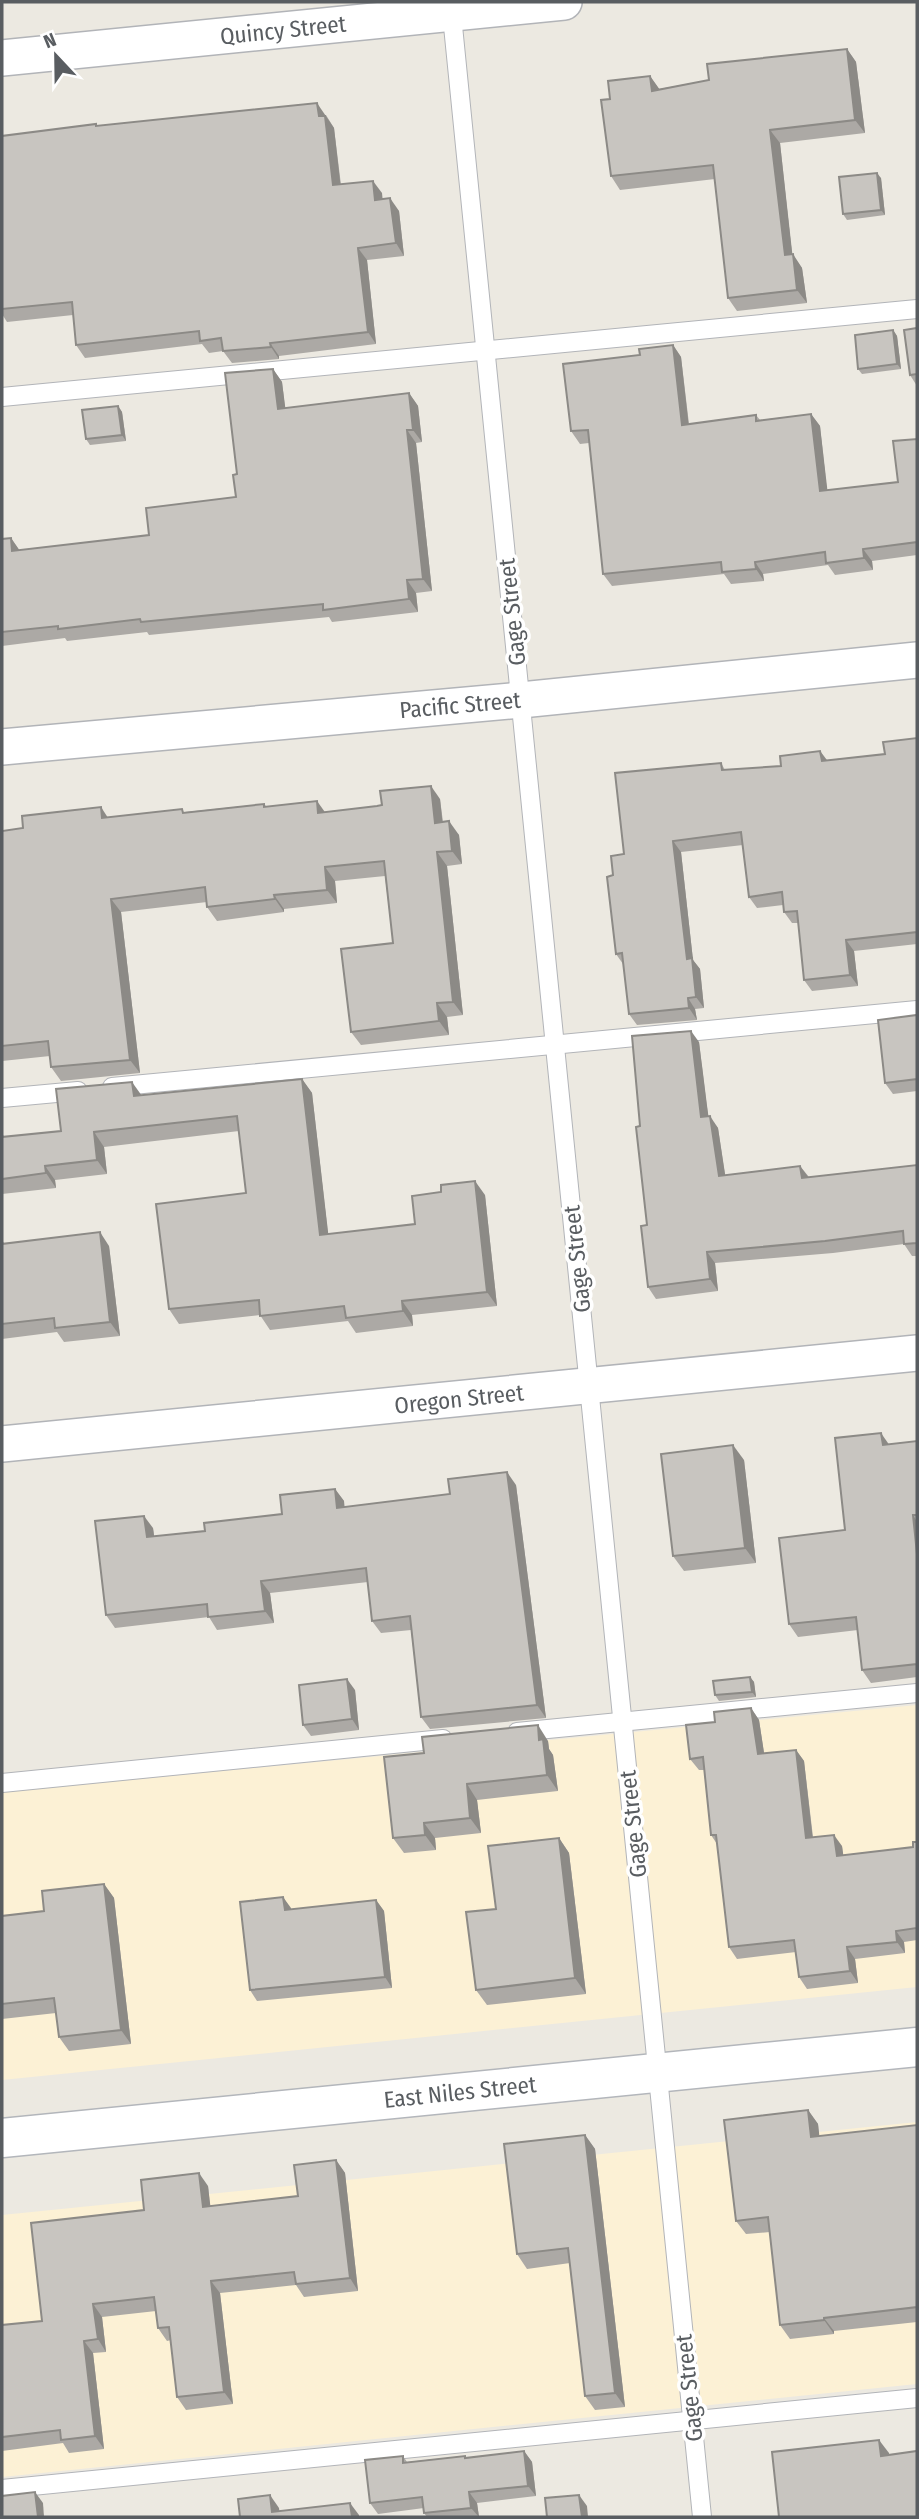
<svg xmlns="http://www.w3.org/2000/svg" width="919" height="2519" font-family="'Fira Sans Condensed',sans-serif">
<rect width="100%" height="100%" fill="#ece9e1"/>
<g fill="#fcf1d5">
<polygon points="917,1705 917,1987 2,2080 2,1792"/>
<polygon points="917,2122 917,2384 2,2477 2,2215"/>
</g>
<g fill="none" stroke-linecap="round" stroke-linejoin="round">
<defs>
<g id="lane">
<polyline points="451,6 702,2517"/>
<polyline points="2,397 917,309"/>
<polyline points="112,1087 917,1010"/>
<polyline points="2,1098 78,1091"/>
<polyline points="517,1732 917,1693"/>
<polyline points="2,1783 443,1739"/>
<polyline points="2,2489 917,2398"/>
</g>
<g id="street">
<polyline points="2,58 564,2"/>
<polyline points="2,747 521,700 917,660"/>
<polyline points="2,1444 917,1353"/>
</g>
<polyline id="secondary" points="2,2138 917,2047"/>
</defs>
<use href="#lane" stroke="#b2b4b8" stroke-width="20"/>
<use href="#street" stroke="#b2b4b8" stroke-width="38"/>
<use href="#secondary" stroke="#b3b6bb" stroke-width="41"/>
<use href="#lane" stroke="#fff" stroke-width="18"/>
<use href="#street" stroke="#fff" stroke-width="35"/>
<use href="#secondary" stroke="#fff" stroke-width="38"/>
</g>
<g fill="#aca9a5">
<polygon points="847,49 856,62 865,133 780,143 792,254 802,268 807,303 737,311 728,298 715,179 620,190 611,176 610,99 650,76 659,89 709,80"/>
<polygon points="326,115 334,128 341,185 382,193 382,199 399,211 404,256 367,260 376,344 279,356 279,359 232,363 223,351 209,353 202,344 85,358 76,345 73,315 7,322 2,314 2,136 96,124 97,126"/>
<polygon points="881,178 885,215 847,220 843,214"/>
<polygon points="917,328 917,386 910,375"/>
<polygon points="893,330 897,336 901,369 862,374 858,369"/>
<polygon points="673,345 681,357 689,424 756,415 760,420 811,414 820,426 827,491 898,482 917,439 917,555 872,561 873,570 835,575 828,565 763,574 764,581 731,584 724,574 612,586 603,574 589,443 580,444 571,431 640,355"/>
<polygon points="273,369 282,382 285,408 409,393 418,406 422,442 416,443 432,591 416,593 418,612 332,622 329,617 149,635 147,632 67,641 65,638 2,646 2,539 11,538 19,550 149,535 236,497 237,474"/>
<polygon points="118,406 122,412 126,441 90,445 86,439"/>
<polygon points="917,738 917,944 854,951 858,986 812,991 804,980 798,923 792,923 784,912 783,905 757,908 749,897 743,845 681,852 693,960 700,969 704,1008 695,1009 697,1020 637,1025 629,1014 623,964 616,954 613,875 624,854 721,763 725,770 781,766 820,751 827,760 885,754"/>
<polygon points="440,799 443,822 459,835 462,864 447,866 463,1015 447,1017 449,1035 361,1045 351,1032 393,943 385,876 335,881 337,903 284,909 284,912 217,921 207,907 207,902 121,912 140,1073 61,1081 51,1067 50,1056 2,1061 2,831 108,818 185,812 264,804 266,806 325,813"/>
<polygon points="917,1015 917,1091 893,1094 885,1083"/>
<polygon points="699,1042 708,1116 718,1128 725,1175 800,1166 809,1177 917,1165 917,1256 912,1256 904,1244 833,1253 715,1263 718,1291 656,1299 648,1287 647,1225 640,1126"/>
<polygon points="302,1079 312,1093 328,1234 415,1224 485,1195 497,1306 412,1315 413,1326 356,1333 348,1321 270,1330 260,1315 179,1324 169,1309 246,1193 239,1131 104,1147 107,1174 55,1180 56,1188 2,1194 2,1133 5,1138 61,1131 141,1095"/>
<polygon points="2,1240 4,1243 109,1246 120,1336 64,1342 57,1332 2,1339"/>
<polygon points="917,1441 917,1677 871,1683 862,1670 858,1630 798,1637 789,1624 845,1530 889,1444"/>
<polygon points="744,1460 756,1563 684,1571 673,1556"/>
<polygon points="516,1485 546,1718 430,1729 421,1717 411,1630 381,1633 372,1621 368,1582 270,1593 274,1623 217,1630 209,1617 115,1628 106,1615 153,1528 154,1536 205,1531 282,1514 335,1489 344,1501 344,1507 450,1494"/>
<polygon points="750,1677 754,1682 756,1697 719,1701 715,1695"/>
<polygon points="355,1690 359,1730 311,1736 303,1725"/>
<polygon points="751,1708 759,1720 764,1753 796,1750 804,1761 813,1837 842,1846 843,1855 913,1847 917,1842 917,1940 904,1942 905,1953 855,1959 858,1983 807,1989 799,1977 796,1952 737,1959 729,1947 717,1844 711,1835 704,1770 699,1770 690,1759"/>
<polygon points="548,1741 549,1749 553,1755 558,1791 477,1800 481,1833 435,1838 436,1850 404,1853 393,1838 384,1757"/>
<polygon points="559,1838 569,1853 586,1994 487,2005 476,1990 496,1909"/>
<polygon points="104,1884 114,1898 131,2044 69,2051 59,2037 56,2013 2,2019 2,1916 44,1911"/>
<polygon points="283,1897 291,1910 376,1900 384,1911 392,1988 257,2001 250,1990"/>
<polygon points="808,2110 818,2124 819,2136 917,2125 917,2322 834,2331 834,2334 790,2339 780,2325 770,2232 746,2234 736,2221"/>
<polygon points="585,2135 595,2149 625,2407 595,2410 585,2396 570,2263 527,2269 517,2254"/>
<polygon points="336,2160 345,2173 358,2291 304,2297 296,2285 220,2293 233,2404 186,2410 177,2397 171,2340 167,2341 158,2328 156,2311 102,2317 106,2352 93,2353 104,2449 69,2453 63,2443 2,2451 2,2325 42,2321 144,2210 208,2186 210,2206 298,2196"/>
<polygon points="524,2451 532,2462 536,2496 477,2503 479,2517 427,2517 424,2513 424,2508 378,2514 370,2503 403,2456 407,2462 465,2456 467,2458"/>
</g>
<g fill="#8c8a86">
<polygon points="847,49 856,62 865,133 855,120"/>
<polygon points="650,76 660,90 652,91"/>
<polygon points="317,103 334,128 342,198 333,185"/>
<polygon points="770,130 780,143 794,269 785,255"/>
<polygon points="877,173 881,178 885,215 881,210"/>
<polygon points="373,181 382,193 384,213 375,200"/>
<polygon points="390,198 399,211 404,256 396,243"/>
<polygon points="358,248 367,260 376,344 368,332"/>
<polygon points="793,254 802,268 807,303 797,290"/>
<polygon points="893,330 897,336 901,369 897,364"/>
<polygon points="270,343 279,356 279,359 271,347"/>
<polygon points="673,345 681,357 690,437 682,425"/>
<polygon points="273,369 282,382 287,421 278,409"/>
<polygon points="409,393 418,406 422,442 413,430"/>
<polygon points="118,406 122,412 126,441 122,435"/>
<polygon points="811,414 820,426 829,504 820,491"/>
<polygon points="407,430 416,443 432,591 423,579"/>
<polygon points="11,538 20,551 12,551"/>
<polygon points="863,549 872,561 873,570 864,558"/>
<polygon points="755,562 763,574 764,581 756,569"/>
<polygon points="407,580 416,593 418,612 409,599"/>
<polygon points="820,751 828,762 822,761"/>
<polygon points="431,786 440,799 444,837 435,823"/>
<polygon points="317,801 327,815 318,813"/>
<polygon points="101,807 110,821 102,818"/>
<polygon points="449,821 459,835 462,864 452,851"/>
<polygon points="673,841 681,852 693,960 700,969 704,1008 696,997 687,959"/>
<polygon points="437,852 447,866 463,1015 453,1002"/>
<polygon points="325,867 335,881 337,903 327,890"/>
<polygon points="274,895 284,909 284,912 275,899"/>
<polygon points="111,899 121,912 140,1073 130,1060"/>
<polygon points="846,940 854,951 858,986 850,975"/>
<polygon points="688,998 695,1009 697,1020 689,1008"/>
<polygon points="437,1003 447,1017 449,1035 439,1021"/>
<polygon points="691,1031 699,1042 710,1129 701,1117"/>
<polygon points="302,1079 312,1093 330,1249 320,1235"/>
<polygon points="132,1082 142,1096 134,1096"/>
<polygon points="710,1116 718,1128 727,1187 719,1176"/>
<polygon points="94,1132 104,1147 107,1174 97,1160"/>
<polygon points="45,1166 55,1180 56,1188 46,1173"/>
<polygon points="800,1166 809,1178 802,1178"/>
<polygon points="475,1181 485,1195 497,1306 487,1292"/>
<polygon points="100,1232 109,1246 120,1336 110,1322"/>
<polygon points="707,1252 715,1263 718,1291 710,1279"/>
<polygon points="402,1301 412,1315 413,1326 403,1311"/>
<polygon points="881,1433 890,1446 883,1445"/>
<polygon points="733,1445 744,1460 756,1563 745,1548"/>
<polygon points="507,1472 516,1485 546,1718 537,1705"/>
<polygon points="335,1489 344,1501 346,1521 337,1508"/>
<polygon points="913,1515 917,1522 917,1554"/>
<polygon points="144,1516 153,1528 156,1550 147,1537"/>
<polygon points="261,1581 270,1593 274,1623 265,1611"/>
<polygon points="750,1677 754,1682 756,1697 752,1692"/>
<polygon points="347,1679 355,1690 359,1730 352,1719"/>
<polygon points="751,1708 759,1720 766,1766 758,1754"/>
<polygon points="538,1725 548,1741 549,1749 553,1755 558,1791 547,1775 539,1740"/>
<polygon points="796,1750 804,1761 814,1850 806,1838"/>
<polygon points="467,1784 477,1800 481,1833 470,1818"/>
<polygon points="424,1823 435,1838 436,1850 425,1835"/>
<polygon points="834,1835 842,1846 845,1867 837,1856"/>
<polygon points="559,1838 569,1853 586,1994 575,1978"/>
<polygon points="104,1884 114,1898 131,2044 121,2030"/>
<polygon points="283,1897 291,1908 292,1921 285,1910"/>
<polygon points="376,1900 384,1911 392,1988 385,1977"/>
<polygon points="896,1931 904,1942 905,1953 897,1942"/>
<polygon points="847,1947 855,1959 858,1983 850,1971"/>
<polygon points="808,2110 818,2124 821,2150 811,2137"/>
<polygon points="585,2135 595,2149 625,2407 615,2393"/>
<polygon points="336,2160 345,2173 358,2291 350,2278"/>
<polygon points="199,2173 208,2186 212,2220 203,2207"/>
<polygon points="211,2281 220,2293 233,2404 224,2392"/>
<polygon points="93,2304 102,2317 106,2352 98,2339"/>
<polygon points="824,2318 834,2331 834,2334 824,2320"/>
<polygon points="84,2341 93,2353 104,2449 95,2436"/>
<polygon points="879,2440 889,2453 891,2469 881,2456"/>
<polygon points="524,2451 532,2462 536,2496 528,2486"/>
<polygon points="35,2492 43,2503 44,2517 38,2517"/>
<polygon points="469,2492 477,2503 479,2517 471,2508"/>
<polygon points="270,2495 279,2508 280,2517 272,2512"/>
<polygon points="579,2495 587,2506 588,2517 582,2517"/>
<polygon points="350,2503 359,2515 359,2517 352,2517"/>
</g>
<g fill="#c8c5c0" stroke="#8c8a86" stroke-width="2">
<polygon points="847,49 855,120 770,130 785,255 793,254 797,290 728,298 713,165 611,176 601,100 610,99 608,81 650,76 652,91 709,80 707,64"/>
<polygon points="317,103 319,116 325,116 333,185 373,181 375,200 390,198 396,243 358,248 368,332 270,343 271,347 223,351 221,338 200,341 199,331 76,345 72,302 2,309 2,136 96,124 96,126"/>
<polygon points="877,173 881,210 843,214 839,177"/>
<polygon points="917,328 917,374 910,375 904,330"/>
<polygon points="893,330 897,364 858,369 855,335"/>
<polygon points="673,345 682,425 756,415 756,421 811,414 820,491 898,482 893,441 917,439 917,542 863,549 864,558 826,563 825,552 755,562 756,569 722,572 721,562 603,574 588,430 571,431 563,364 640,355 639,349"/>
<polygon points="273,369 278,409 409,393 413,430 407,430 423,579 407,580 409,599 323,610 323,604 141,622 140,619 58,629 58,626 2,632 2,539 11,538 12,551 149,535 146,508 236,497 233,475 237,474 225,373"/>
<polygon points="118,406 122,435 86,439 82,410"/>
<polygon points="917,738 917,932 846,940 850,975 804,980 797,911 784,912 782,892 749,897 741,832 673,841 687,959 692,958 696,997 688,998 689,1008 629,1014 622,953 616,954 607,877 613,875 611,856 624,854 615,773 721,763 722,770 781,766 780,756 820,751 822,761 885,754 883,742"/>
<polygon points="431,786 435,823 449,821 452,851 437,852 453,1002 437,1003 439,1021 351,1032 341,949 393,943 384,861 325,867 327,890 274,895 275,899 207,907 205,887 111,899 130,1060 51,1067 48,1041 2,1046 2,831 23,828 22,816 101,807 102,818 182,809 183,813 264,804 264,807 317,801 318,813 377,806 382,805 380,791"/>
<polygon points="917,1015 917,1079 885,1083 878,1020"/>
<polygon points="691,1031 701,1117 710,1116 719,1176 800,1166 802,1178 917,1165 917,1243 904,1244 903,1231 825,1241 707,1252 710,1279 648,1287 641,1226 647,1225 636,1127 640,1126 632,1036"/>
<polygon points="302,1079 320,1235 415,1224 412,1196 441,1192 441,1185 475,1181 487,1292 402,1301 403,1311 346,1318 344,1306 260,1316 259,1300 169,1309 156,1204 246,1193 237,1116 94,1132 97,1160 45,1166 46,1173 2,1179 2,1137 61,1131 56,1089 132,1082 134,1096"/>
<polygon points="100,1232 110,1322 55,1328 54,1318 2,1324 2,1244"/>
<polygon points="881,1433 883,1445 917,1441 917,1515 913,1515 917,1554 917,1664 862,1670 856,1617 789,1624 779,1538 845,1530 835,1438"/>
<polygon points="733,1445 745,1548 673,1556 661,1454"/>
<polygon points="507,1472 537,1705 421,1717 410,1616 372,1621 366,1568 261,1581 265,1611 208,1617 207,1604 106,1615 95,1521 144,1516 147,1537 205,1531 204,1523 282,1514 280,1495 335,1489 337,1508 450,1494 448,1479"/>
<polygon points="750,1677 752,1692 715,1695 713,1681"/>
<polygon points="347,1679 352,1719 303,1725 299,1685"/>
<polygon points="751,1708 758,1754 796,1750 806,1838 834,1835 837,1856 913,1847 913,1842 917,1842 917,1928 896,1931 897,1942 847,1947 850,1971 799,1977 794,1940 729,1947 716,1835 711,1835 703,1757 690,1759 686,1725 715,1722 714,1712"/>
<polygon points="538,1725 539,1740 543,1739 547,1775 467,1784 470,1818 424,1823 425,1835 393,1838 384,1757 424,1753 422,1737"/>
<polygon points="559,1838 575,1978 476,1990 466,1912 496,1909 488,1846"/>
<polygon points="104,1884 121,2030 59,2037 54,1998 2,2004 2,1916 44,1911 42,1891"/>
<polygon points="283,1897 285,1910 376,1900 385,1977 250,1990 240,1902"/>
<polygon points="808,2110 811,2137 917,2125 917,2307 824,2318 824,2320 780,2325 768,2217 736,2221 724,2120"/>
<polygon points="585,2135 615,2393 585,2396 568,2248 517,2254 504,2144"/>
<polygon points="336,2160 350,2278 296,2284 294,2272 211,2281 224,2392 177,2397 169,2327 158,2328 154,2297 93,2304 98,2339 84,2341 95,2436 61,2440 60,2430 2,2437 2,2325 42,2321 31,2223 144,2210 141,2180 199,2173 203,2207 298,2196 294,2165"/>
<polygon points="879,2440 881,2456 917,2451 917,2517 779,2517 772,2452"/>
<polygon points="524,2451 528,2486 469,2492 471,2508 424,2513 422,2497 370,2503 365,2460 403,2456 403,2463 465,2456 465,2458"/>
<polygon points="35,2492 38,2517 2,2517 2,2496"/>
<polygon points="270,2495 272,2512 350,2503 352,2517 240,2517 238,2499"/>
<polygon points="579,2495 582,2517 547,2517 545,2498"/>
</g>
<g text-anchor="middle" stroke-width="7" stroke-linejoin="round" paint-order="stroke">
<g font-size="23" fill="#595d61" stroke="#fff">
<text transform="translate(283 30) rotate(-6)" y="8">Quincy Street</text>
<text transform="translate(512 612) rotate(-96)" y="8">Gage Street</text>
<text transform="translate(460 705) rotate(-5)" y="8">Pacific Street</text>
<text transform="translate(577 1259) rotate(-96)" y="8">Gage Street</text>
<text transform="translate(459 1399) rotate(-6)" y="8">Oregon Street</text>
<text transform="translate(633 1824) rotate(-96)" y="8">Gage Street</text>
<text transform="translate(460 2092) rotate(-6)" y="8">East Niles Street</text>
<text transform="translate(689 2388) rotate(-96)" y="8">Gage Street</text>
</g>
</g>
<rect width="919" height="2519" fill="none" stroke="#595d61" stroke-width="7"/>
<g transform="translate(56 56) rotate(338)" stroke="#ffffff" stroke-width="5" paint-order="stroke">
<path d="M0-5L12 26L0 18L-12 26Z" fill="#595d61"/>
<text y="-10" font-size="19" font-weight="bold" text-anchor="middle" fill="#595d61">N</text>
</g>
</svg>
